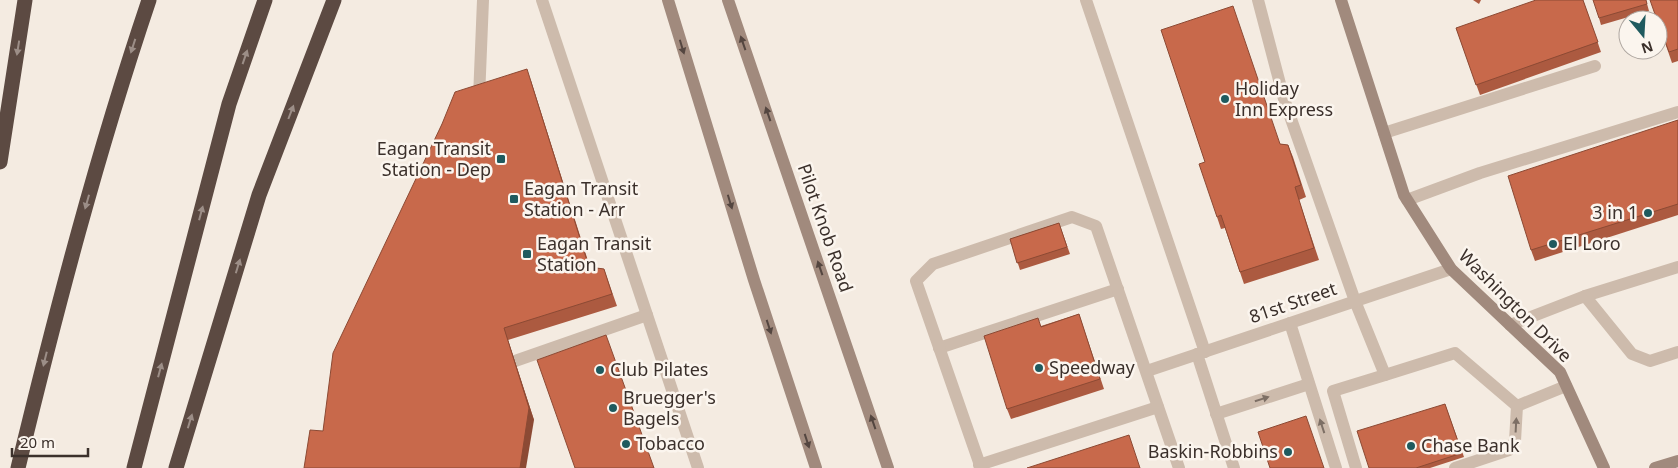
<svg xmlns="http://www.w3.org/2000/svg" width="1678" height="468" font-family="'Noto Sans',sans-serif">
<rect width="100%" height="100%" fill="#f4ebe1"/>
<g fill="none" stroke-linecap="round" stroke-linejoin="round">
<g stroke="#cdbbac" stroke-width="12">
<polyline points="542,0 698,468"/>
<polyline points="1086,0 1205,352"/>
<polyline points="1258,0 1284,99 1355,301 1385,375 1455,353 1517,406 1566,386"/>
<polyline points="479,98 483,0"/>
<polyline points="1384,133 1595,66"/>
<polyline points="1407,200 1480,173 1678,112"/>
<polyline points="1585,296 1678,267"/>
<polyline points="1290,323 1336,468"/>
<polyline points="1510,325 1585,296 1632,354 1650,361 1678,352"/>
<polyline points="939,348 1118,289"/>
<polyline points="1197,354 1234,468"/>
<polyline points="515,361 647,315"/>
<polyline points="1147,371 1451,269"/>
<polyline points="1216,414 1309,384"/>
<polyline points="979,465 1158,407"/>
<polyline points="981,468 916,281 933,264 1072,217 1096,226 1179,468"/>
<polyline points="1356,468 1333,391 1385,375"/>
<polyline points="1455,468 1509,450 1515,441 1517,406"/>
</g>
<g stroke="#a18a7d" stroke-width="12">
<polyline points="668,0 754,280 816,468"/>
<polyline points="728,0 888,468"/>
<polyline points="1341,0 1404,195 1451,269 1560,372 1604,468"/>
<polyline points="1655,468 1678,461"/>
</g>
<g stroke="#5c4a42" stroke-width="15">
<polyline points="0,162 25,0"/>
<path d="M18,468C56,311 97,154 149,0"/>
<polyline points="134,468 229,104 265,0"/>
<polyline points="176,468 259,195 334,0"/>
</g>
</g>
<g fill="#ac5a40">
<polygon points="1473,0 1481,0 1479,4"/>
<polygon points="1583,0 1601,52 1480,95 1456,28"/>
<polygon points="1646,0 1649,11 1601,25 1599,18"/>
<polygon points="1678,0 1678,61 1672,63 1658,22"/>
<polygon points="531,81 590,267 604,269 617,306 508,340 534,420 323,431 442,124"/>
<polygon points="1678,120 1678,215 1535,261 1531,250"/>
<polygon points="1280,144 1288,145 1293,157 1306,197 1299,200 1319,260 1244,284 1225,228 1221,229 1217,217"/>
<polygon points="1059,223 1070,254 1020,270 1010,239"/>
<polygon points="1079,314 1104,389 1011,419 1007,409 1041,326"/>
<polygon points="1445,404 1464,457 1430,468 1369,468"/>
</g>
<g fill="#8c4a34">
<polygon points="527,69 531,81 593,279 589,267"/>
<polygon points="504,328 534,420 526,468 520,468"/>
</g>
<g fill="#c8694b" stroke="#8c4a34">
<polygon points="1536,0 1583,0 1598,42 1476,85 1456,28"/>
<polygon points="1593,0 1646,0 1647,4 1599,18"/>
<polygon points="1650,0 1678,0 1678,49 1669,52 1658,22 1658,20 1657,20"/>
<polygon points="1233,6 1280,144 1288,145 1301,185 1295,187 1314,248 1240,272 1221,215 1217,217 1199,164 1205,162 1161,30"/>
<polygon points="527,69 589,267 604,269 612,294 504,328 529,408 520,468 304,468 310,430 323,431 333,353 442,124 455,92"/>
<polygon points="1678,120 1678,204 1531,250 1508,176"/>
<polygon points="1059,223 1067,247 1017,263 1010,239"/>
<polygon points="1079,314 1100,379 1007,409 984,336 1038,318 1041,327"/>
<polygon points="606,335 654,468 575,468 537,360"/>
<polygon points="1445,404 1462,453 1416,468 1369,468 1357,431"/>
<polygon points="1306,416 1324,468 1270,468 1258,432"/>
<polygon points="1129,435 1140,468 1027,468"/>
</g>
<defs><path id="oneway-solid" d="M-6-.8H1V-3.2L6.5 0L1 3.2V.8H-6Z" transform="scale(1.25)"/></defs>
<g fill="#544640">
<use href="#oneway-solid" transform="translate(743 43) rotate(-109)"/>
<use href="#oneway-solid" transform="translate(682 47) rotate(73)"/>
<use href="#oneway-solid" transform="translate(768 114) rotate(-109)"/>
<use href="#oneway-solid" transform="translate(730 202) rotate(73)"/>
<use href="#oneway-solid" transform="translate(820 268) rotate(-109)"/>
<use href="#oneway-solid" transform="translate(769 327) rotate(72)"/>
<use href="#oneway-solid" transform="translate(873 422) rotate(-109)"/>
<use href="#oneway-solid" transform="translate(807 441) rotate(72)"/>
</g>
<g fill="#9c8e87">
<use href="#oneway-solid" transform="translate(133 46) rotate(108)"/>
<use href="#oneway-solid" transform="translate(18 48) rotate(99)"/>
<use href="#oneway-solid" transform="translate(245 57) rotate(-71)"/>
<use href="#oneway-solid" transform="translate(291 112) rotate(-69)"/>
<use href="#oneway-solid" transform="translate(87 202) rotate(106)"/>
<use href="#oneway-solid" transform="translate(201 213) rotate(-75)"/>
<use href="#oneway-solid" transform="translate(238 266) rotate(-73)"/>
<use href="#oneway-solid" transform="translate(45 359) rotate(104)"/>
<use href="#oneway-solid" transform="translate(160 370) rotate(-75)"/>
<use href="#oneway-solid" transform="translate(190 421) rotate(-73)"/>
</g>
<g fill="#7d6f65">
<use href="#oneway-solid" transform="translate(1262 399) rotate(-18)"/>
<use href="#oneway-solid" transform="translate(1516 425) rotate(-87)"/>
<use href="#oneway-solid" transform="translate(1322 426) rotate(-108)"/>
</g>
<g fill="#1f5a5e" stroke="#fbf5ee" stroke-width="2">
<circle cx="1225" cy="99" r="5"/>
<rect x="496" y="154" width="10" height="10" rx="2.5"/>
<rect x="509" y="194" width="10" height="10" rx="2.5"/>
<circle cx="1648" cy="213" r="5"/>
<circle cx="1553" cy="244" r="5"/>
<rect x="522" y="249" width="10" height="10" rx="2.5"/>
<circle cx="1039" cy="368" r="5"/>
<circle cx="600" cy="370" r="5"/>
<circle cx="613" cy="408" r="5"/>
<circle cx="626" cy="444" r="5"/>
<circle cx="1411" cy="446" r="5"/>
<circle cx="1288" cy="452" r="5"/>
</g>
<g text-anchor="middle" stroke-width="5" stroke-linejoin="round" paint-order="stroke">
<g font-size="18" fill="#3b302b" stroke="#fbf5ee" text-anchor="start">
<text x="1235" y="95">Holiday<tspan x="1235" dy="21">Inn Express</tspan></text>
<text x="491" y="155" text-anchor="end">Eagan Transit<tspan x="491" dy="21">Station - Dep</tspan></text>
<text x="524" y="195">Eagan Transit<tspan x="524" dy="21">Station - Arr</tspan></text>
<text x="1638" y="219" text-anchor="end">3 in 1</text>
<text x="537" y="250">Eagan Transit<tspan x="537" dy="21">Station</tspan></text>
<text x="1563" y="250">El Loro</text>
<text x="1049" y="374">Speedway</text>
<text x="610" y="376">Club Pilates</text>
<text x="623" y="404">Bruegger's<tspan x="623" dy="21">Bagels</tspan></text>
<text x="636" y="450">Tobacco</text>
<text x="1421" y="452">Chase Bank</text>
<text x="1278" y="458" text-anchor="end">Baskin-Robbins</text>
</g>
<g font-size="18" fill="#3b302b" stroke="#fbf5ee">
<text transform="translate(825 228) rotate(71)" y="6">Pilot Knob Road</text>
<text transform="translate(1293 303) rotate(-19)" y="6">81st Street</text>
<text transform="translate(1515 306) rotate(45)" y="6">Washington Drive</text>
</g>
</g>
<g transform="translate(1643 35) rotate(162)"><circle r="24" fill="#fbf5ee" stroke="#aea6a0"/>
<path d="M0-4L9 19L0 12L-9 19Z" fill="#1f5a5e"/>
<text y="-8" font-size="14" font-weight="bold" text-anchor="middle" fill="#3b302b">N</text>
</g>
<path d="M12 448v8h76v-8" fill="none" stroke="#3b302b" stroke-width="2.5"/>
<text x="20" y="448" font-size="15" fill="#3b302b" stroke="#fbf5ee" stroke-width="4" paint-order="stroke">20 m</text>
</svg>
